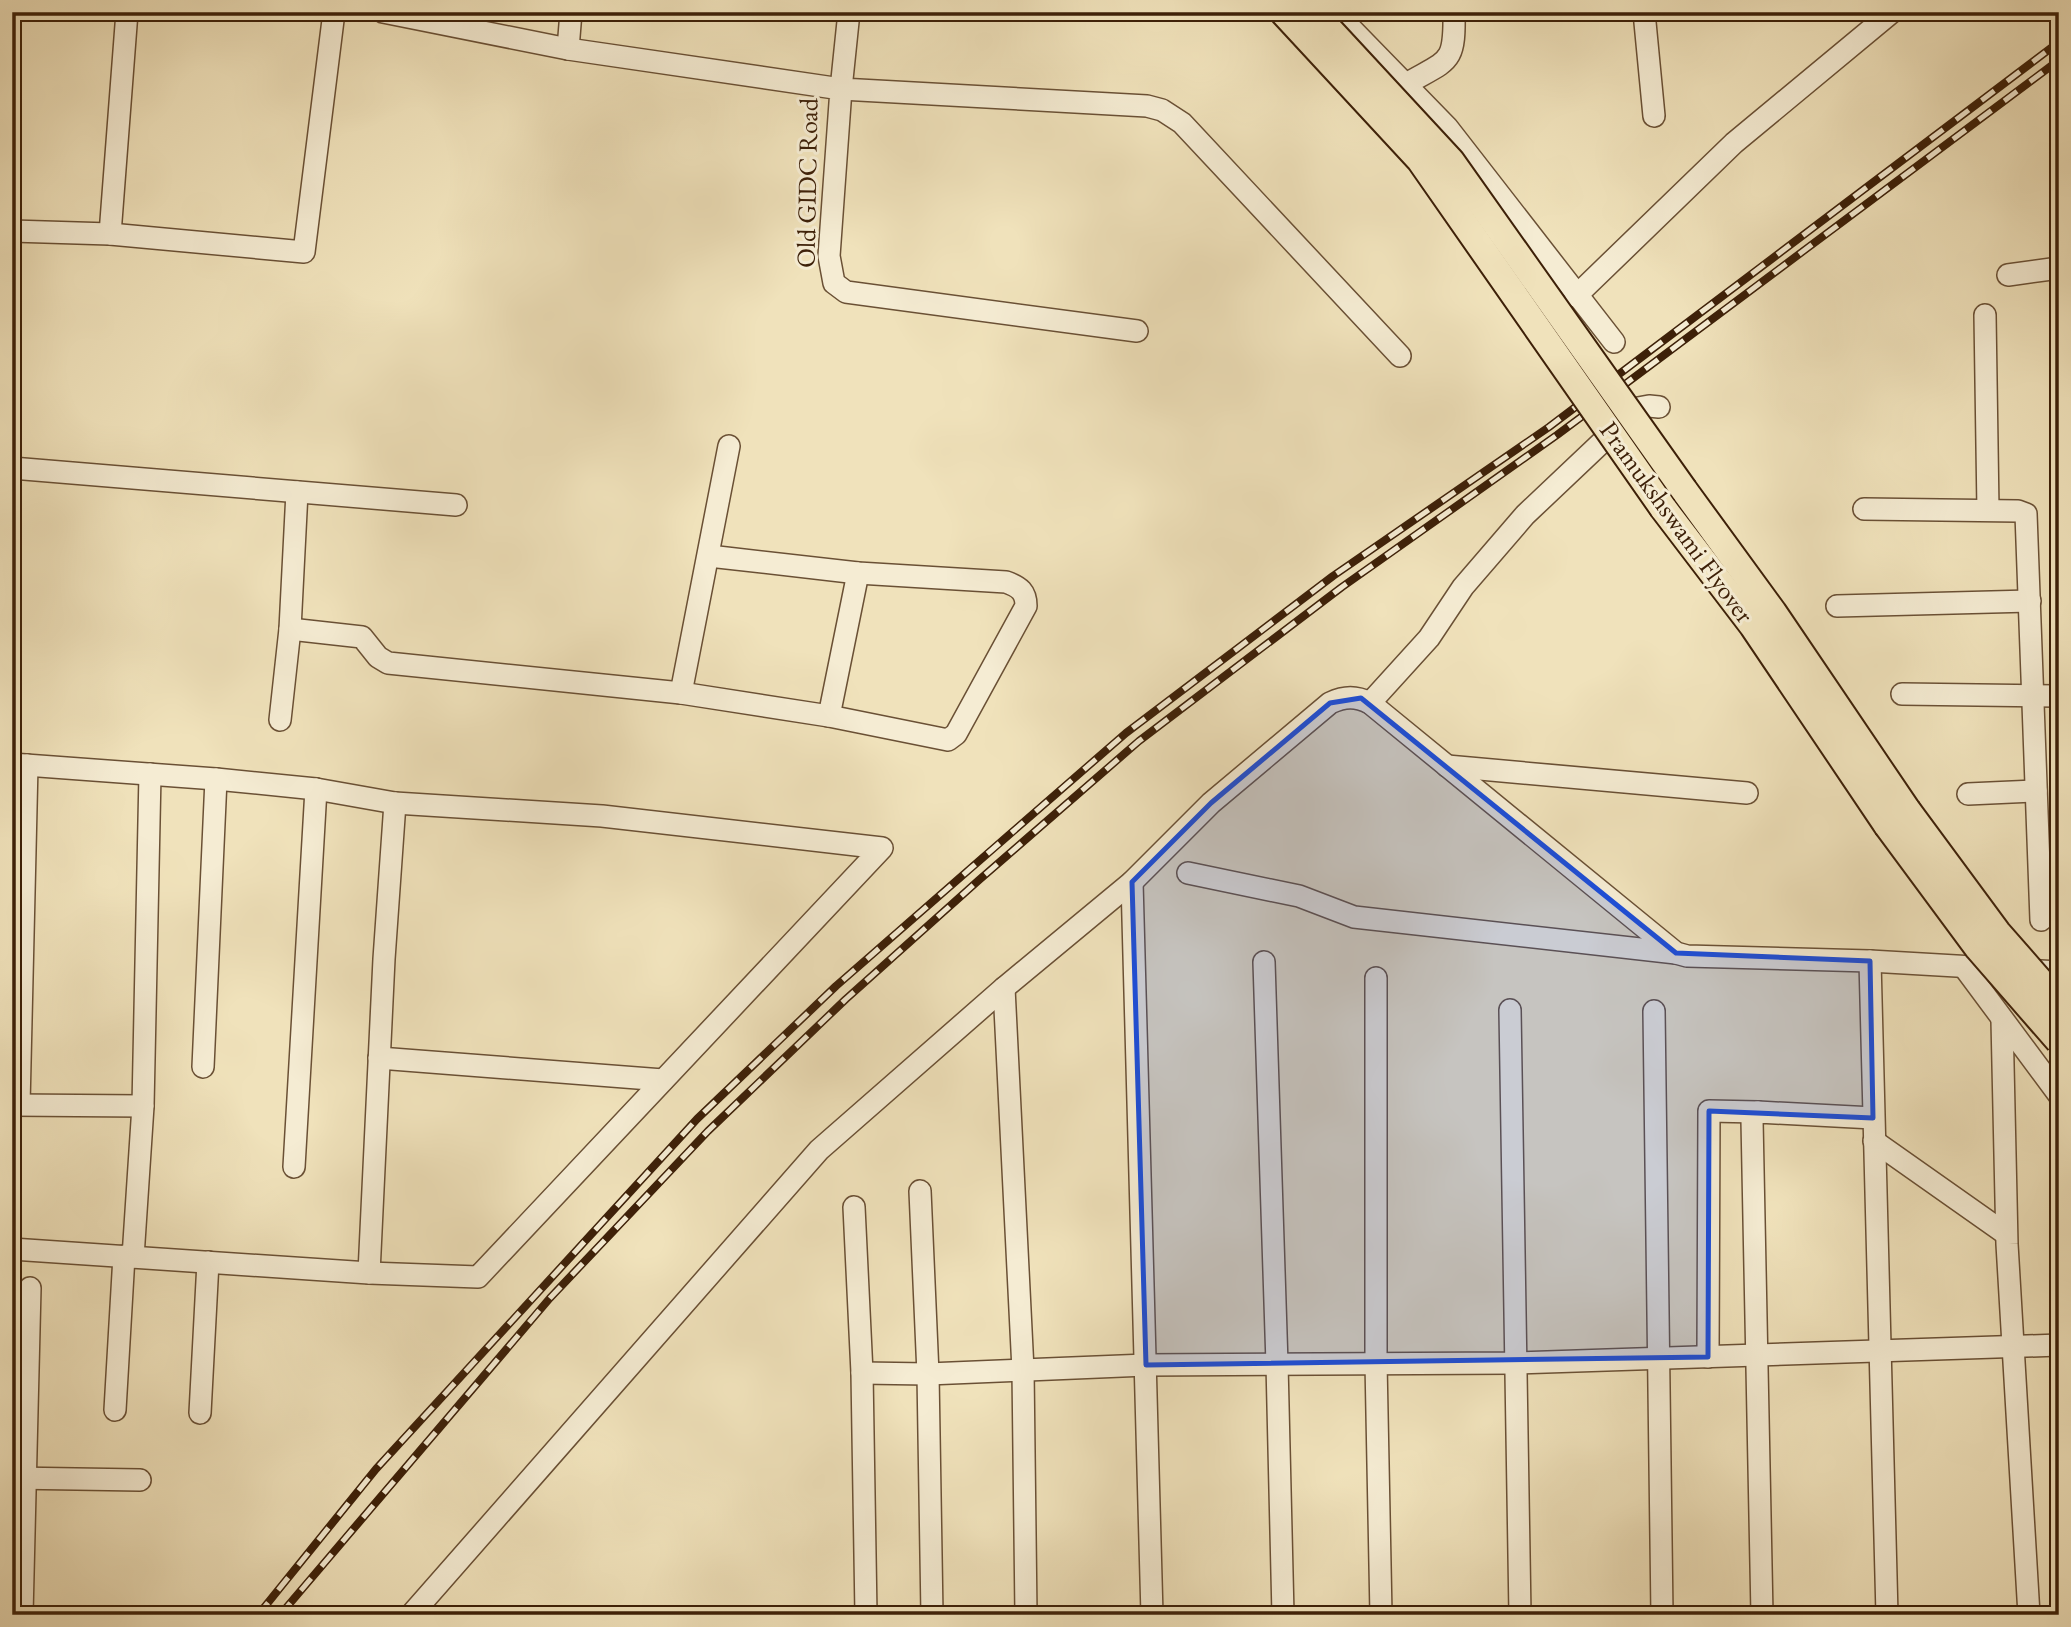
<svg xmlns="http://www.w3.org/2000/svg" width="2071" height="1627" font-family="'EB Garamond',serif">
<rect width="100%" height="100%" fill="#f0e2bb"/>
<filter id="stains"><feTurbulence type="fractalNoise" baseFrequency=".00286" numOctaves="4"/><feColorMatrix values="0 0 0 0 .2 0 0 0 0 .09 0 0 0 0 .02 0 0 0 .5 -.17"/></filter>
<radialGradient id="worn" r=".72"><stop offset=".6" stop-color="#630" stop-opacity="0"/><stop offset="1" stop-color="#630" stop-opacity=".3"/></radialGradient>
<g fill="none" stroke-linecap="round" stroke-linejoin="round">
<defs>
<g id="minor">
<polyline points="383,12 568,49 841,89 829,256 834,283 846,292 1137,331"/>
<polyline points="849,12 841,89 1147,106 1162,110 1182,123 1400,356"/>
<polyline points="1335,12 1447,127 1614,342"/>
<polyline points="1644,12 1654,116"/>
<polyline points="568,49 571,12"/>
<path d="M1406,84C1449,59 1455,65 1454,12"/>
<polyline points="12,231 110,234 304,252 334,12"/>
<polyline points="110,234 127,12"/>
<polyline points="2008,275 2059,268"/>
<polyline points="1576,296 1734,143 1892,12"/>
<polyline points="1985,315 1988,510"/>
<polyline points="12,468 456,505"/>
<polyline points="1864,509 2018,511 2026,514 2041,920"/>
<polyline points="1837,606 2030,601"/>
<path d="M290,629L362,637L378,657L388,663L681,693L829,716L948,740L956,734L1026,606C1026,592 1020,587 1006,582L858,573L709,556"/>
<polyline points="681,693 729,446"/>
<polyline points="1902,694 2059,696"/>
<polyline points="1370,703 1429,638 1463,587 1525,515 1638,408 1649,406 1659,407"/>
<polyline points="829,716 858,573"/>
<polyline points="280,720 290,629 297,492"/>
<polyline points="12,764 216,779 316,789 395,803 602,816 882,848 478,1277 369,1273 12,1249"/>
<polyline points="1447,766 1747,793"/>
<polyline points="1968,794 2036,791"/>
<polyline points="1188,873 1299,896 1354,917 1676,953"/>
<polyline points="1132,882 1152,1615"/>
<polyline points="1870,961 1887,1615"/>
<polyline points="1264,962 1277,1364 1283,1615"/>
<polyline points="1964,967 2059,1095"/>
<polyline points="1376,978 1376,1363 1381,1615"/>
<polyline points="1004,988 1023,1370 1026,1615"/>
<polyline points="1510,1010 1520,1615"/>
<polyline points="1654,1011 1662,1615"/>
<polyline points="2002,1020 2007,1244 2029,1615"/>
<polyline points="379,1058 663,1080"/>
<polyline points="203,1067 216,779"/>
<polyline points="12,1105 143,1106"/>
<polyline points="19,1105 27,765"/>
<polyline points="1874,1141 2006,1234"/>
<polyline points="294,1167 316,789"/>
<polyline points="920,1191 928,1374 932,1615"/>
<polyline points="854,1207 862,1373 866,1615"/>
<polyline points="133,1257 143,1106 150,774"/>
<polyline points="369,1273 384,959 395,803"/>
<polyline points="1708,1357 1709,1111 1758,1112"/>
<polyline points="862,1373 928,1374 1146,1365 1515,1363 2059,1345"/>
<polyline points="115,1410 124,1256"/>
<polyline points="200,1413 208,1262"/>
<polyline points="12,1478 140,1480"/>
<polyline points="22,1615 30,1288"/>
<path d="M411,1615L819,1150L1004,988L1132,882L1211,803L1330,703C1345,696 1356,696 1370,703L1676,953L1687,956L1870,961L2059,972"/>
<polyline points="1762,1615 1752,1120 1758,1112 1873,1118"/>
</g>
<g id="major">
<polyline points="1684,490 1773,612 1907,810"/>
<polyline points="1663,508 1753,626 1887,825"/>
</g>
</defs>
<use href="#minor" stroke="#6a5035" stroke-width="24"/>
<use href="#major" stroke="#3d2008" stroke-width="30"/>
<use href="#minor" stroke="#f5ecd3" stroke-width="21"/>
<use href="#major" stroke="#f0e2bb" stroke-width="26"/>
<defs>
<g id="rail">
<polyline points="258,1615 376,1469 697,1119 836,986 971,868 1126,733 1333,576 1549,427 2059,42"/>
<polyline points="280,1615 550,1298 708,1131 846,999 979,880 1139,741 1342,587 1557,435 2059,60"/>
</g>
</defs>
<use href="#rail" stroke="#3d2008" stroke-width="8"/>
<use href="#rail" stroke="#f5ecd3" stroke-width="5" stroke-dasharray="16" stroke-linecap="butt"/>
<defs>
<g id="major-bridge">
<polyline points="1283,12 1420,160 1663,508"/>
<polyline points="1313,12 1451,161 1684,490"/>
<polyline points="1907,810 1997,932 2059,1003"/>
<polyline points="1887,825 1978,948 2059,1041"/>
</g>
</defs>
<use href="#major-bridge" stroke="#3d2008" stroke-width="30" stroke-linecap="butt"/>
<use href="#major-bridge" stroke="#f0e2bb" stroke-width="26"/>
</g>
<path fill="#1d4ed8" fill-opacity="0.2" stroke="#1d4ed8" stroke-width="5" stroke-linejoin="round" d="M1361,698L1676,953L1870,961L1873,1118L1709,1111L1708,1357L1146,1365L1132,882L1211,803L1330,703Z"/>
<g text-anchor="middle" stroke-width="6" stroke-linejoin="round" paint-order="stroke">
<g font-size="26" fill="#3d2008" stroke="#f5ecd3">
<text transform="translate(807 183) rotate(-89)" y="9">Old GIDC Road</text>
<text transform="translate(1677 522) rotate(54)" y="9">Pramukshswami Flyover</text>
</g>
</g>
<rect width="2071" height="1627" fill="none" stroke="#f0e2bb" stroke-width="42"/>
<rect x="14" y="14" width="2043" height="1599" fill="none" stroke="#3d2008" stroke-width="3.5"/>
<rect x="21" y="21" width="2029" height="1585" fill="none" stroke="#3d2008" stroke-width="2"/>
<rect width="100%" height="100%" filter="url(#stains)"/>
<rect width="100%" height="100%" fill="url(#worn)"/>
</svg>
